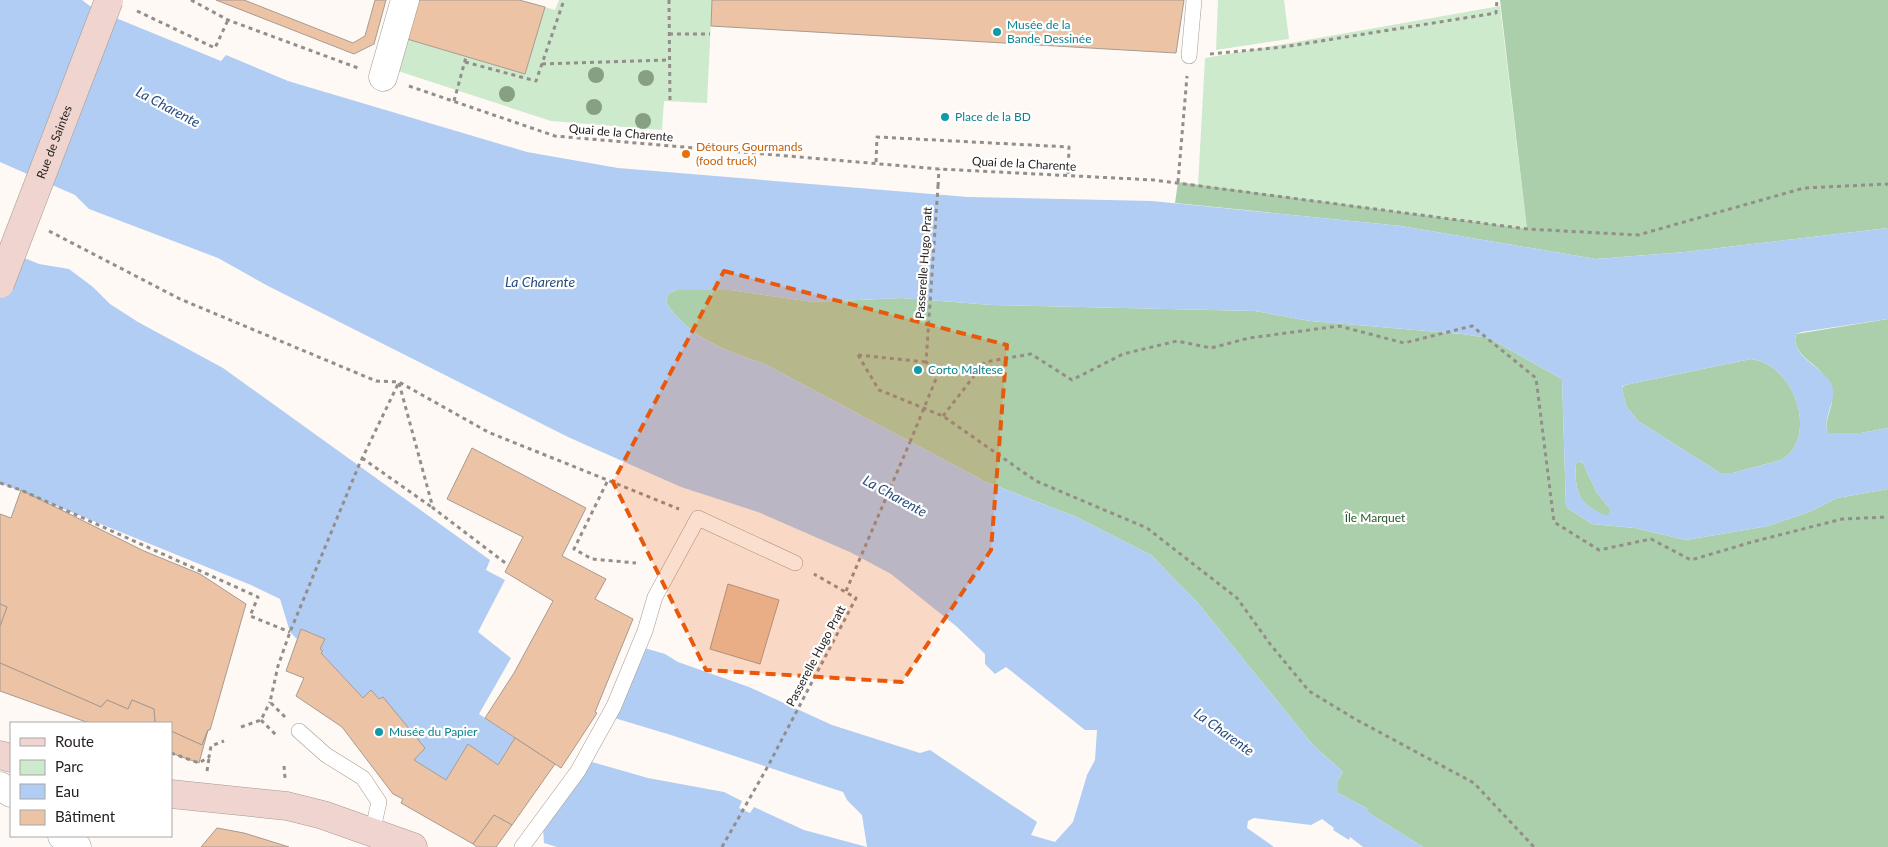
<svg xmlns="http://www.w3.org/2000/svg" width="1888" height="847" font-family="Lato,sans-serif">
<rect width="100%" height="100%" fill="#fef9f5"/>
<g fill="#cdeacd">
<polygon points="559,0 712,0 707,103 664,101 662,130 551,121 398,71 407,39 525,74 545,7 555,10"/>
<polygon points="1218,0 1284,0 1289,39 1216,50"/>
<polygon points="1500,6 1527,229 1198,185 1205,58"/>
</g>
<g fill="#abcfab">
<polygon points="1500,0 1888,0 1888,228 1685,252 1596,259 1401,226 1175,203 1178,182 1527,229"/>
<path d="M676,290H730L813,302L902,298L992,305L1255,311L1310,321L1462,334L1489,338L1562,379L1566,507L1592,524L1635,528L1686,540L1768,526L1809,512L1837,498L1888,489V847H1423L1372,815L1368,812V809L1338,793V780L1343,772L1313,745L1197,602L1151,555L1074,516L986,482L763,363C727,352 686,336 666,302L668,294Z"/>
<path d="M1888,319V428L1861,433H1828C1823,423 1832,410 1832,399C1832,393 1827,383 1825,377C1817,363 1790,354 1796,334Z"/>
<path d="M1751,359C1796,364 1819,439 1781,460L1733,473H1720L1638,421L1626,406L1622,388L1625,385Z"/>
<path d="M1579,461L1583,463L1597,493L1611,510L1608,517C1580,505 1574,494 1576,464Z"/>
</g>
<g fill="#b1cdf3" fill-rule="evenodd">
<path d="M0,0H82L94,9L221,61L226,55L288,81L527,152L618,168L968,197L1152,201L1401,226L1596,259L1685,252L1888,228V319L1802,332L1796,334C1789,356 1823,367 1831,383C1839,399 1821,419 1828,433H1861L1888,428V489L1837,498L1809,512L1768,526L1686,540L1635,528L1592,524L1566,507L1562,379L1489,338L1462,334L1310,321L1255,311L992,305L902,298L813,302L730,290H676L668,294L666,302C686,336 727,352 763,363L986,482L1074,516L1151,555L1197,602L1313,745L1343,772L1338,780V793L1368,809V812L1372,815L1423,847H1363L1350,837L1349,840L1333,830L1334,828L1322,819L1311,825L1254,818L1248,821L1247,828L1274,847H557L544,843L543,828L585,760L648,778L724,792L742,801L739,808L750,813L754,807L804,830L867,847L862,815L847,800L843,792L671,735L611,717L641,647L665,654L678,662L749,687L832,725L920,753L930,750L1037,822L1031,835L1055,842L1073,822L1087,775L1095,760L1097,730H1085L1006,667L995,674L985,664V654L956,626L891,574L852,553L758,512L681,487L568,437L268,286L218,258L89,209L75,195L0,162ZM1751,359C1796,364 1819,439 1781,460L1733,473H1720L1638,421L1626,406L1622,387L1625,385ZM1580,461L1583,463L1597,493L1611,510L1607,516C1580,505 1574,494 1576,464Z"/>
<polygon points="0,248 39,264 69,269 93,287 110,304 138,322 223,368 490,560 486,570 505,580 478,632 511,658 479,714 515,738 498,765 468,744 446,780 414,760 383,697 379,699 371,690 363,698 321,653 322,651 320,649 325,639 301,629 297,639 290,632 280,599 251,585 0,483"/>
</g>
<g fill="#ecc4a5" stroke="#a69a91">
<polygon points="216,0 244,0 353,43 365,36 375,0 386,0 374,44 354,54"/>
<polygon points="419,0 519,0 545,7 525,74 407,39"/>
<polygon points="712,0 1184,0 1176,53 711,26"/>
<polygon points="472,448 586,508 562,556 606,579 595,599 633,619 595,712 597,713 561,768 485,718 514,673 553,601 505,572 523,537 447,499"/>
<polygon points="21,490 144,551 200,574 246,604 210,730 208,730 202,745 171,731 171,723 155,723 154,709 132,700 128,709 107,700 101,707 0,663 0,626 7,607 0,604 0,514 11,518"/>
<polygon points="728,584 779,600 760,664 710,649"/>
<polygon points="0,604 7,607 0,626"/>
<polygon points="301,629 325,639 320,649 323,651 321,653 363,698 371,690 379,699 383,697 425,748 414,760 446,780 468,744 498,765 515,738 555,764 512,825 494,815 473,844 401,803 403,799 393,794 342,727 296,696 304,678 286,671"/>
<polygon points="0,663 101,707 107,700 128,709 132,700 154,709 155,723 89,723 0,691"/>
<polygon points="208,730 199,763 171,753 171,731 202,745"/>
<polygon points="494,815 512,825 496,847 477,847 473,844"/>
<polygon points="217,828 244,833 289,847 201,847"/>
</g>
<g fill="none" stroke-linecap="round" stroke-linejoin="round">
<defs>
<g id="service">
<polyline points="1189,56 1194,0"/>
<polyline points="299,731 326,755 363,778 379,802 372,833"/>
<polyline points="522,847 578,771 614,706 645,631 655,597 698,518 795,563"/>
</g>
<polyline id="minor" points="383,77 405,0"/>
<g id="tertiary">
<polyline points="0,786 11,793"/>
<polyline points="62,836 77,847"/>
</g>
<g id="secondary">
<polyline points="0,755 11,758"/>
<polyline points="171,794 287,806 323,815 413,847"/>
</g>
</defs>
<use href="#service" stroke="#a59990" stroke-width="16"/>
<use href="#minor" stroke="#a59990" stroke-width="29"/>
<use href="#tertiary" stroke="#a59990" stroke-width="29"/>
<use href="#secondary" stroke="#a59990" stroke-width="29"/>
<g stroke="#938e8a" stroke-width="3" stroke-dasharray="4 4" stroke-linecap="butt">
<polyline points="191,0 228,20 358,68"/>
<polyline points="669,0 670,103"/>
<polyline points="137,11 215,48 228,20"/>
<polyline points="669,34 710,34"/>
<polyline points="1210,54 1283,47 1496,13 1497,0"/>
<polyline points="465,62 536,81 564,0"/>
<polyline points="542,64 668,60"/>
<polyline points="409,86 555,136 939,169 1154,180 1527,229 1638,235 1804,188 1888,184"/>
<polyline points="454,101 466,57"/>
<polyline points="876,162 877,137 1069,147 1068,175"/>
<polyline points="1178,182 1187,76"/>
<polyline points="938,186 939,169"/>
<polyline points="49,231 180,299 376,381 399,382 488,432 679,509"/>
<polyline points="858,355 879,390 943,416 1036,481 1147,528 1237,598 1270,644 1309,691 1355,719 1474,783 1534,847"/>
<polyline points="858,355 926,362"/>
<polyline points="399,383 433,508 508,565"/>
<polyline points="943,416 985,362 1031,354 1072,380 1123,354 1177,341 1211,348 1249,338 1339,326 1404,343 1472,326 1536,378 1554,522 1599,550 1651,539 1691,560 1752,542 1842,519 1888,517"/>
<polyline points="362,458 433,508"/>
<polyline points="607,482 574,549 592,559 636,563"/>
<polyline points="0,483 21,490 258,597 250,616 290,632"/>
<polyline points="846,591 910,442"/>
<polyline points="285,717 270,702 278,666 290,632 359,465 399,382"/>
<polyline points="261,720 278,737"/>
<polyline points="241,727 261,720 270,702"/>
<polyline points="171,753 199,763 209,757 211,746 224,741"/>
<polyline points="284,766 285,778"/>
<polyline points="207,771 209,758"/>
<polyline points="722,847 768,766 856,598 814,574"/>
</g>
<use href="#service" stroke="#fff" stroke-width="15"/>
<use href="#minor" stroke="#fff" stroke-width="28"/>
<use href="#tertiary" stroke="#fff" stroke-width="28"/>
<use href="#secondary" stroke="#efd4cf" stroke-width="28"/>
<defs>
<g id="secondary-bridge">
<path id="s1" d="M0,284L109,0"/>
</g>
</defs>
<use href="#secondary-bridge" stroke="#a59990" stroke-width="29" stroke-linecap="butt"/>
<polyline stroke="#938e8a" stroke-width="3" stroke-dasharray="4 4" stroke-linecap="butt" points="910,442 938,374 926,362 938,186"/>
<use href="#secondary-bridge" stroke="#efd4cf" stroke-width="28"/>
</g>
<g fill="#87a084">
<circle cx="596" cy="75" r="8"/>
<circle cx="646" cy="78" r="8"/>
<circle cx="507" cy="94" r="8"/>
<circle cx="594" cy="107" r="8"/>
<circle cx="643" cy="121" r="8"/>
</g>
<path fill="#e8590c" fill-opacity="0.2" stroke="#e8590c" stroke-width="4" stroke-dasharray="10 6" stroke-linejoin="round" d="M724,271L1007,345L991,550L902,682L706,670L613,482Z"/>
<g fill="#0f9aa8" stroke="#fff" stroke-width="2">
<circle cx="997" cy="32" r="5"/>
<circle cx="945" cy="117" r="5"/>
<circle cx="918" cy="370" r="5"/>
<circle cx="379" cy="732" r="5"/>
</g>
<circle fill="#e8710a" stroke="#fff" stroke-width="2" cx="686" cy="154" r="5"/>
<g text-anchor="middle" stroke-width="4.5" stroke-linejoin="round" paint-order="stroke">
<g font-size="12" fill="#0d838f" stroke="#fff" text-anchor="start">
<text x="1007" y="29">Musée de la<tspan x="1007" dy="14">Bande Dessinée</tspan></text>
<text x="955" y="121">Place de la BD</text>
<text x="928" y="374">Corto Maltese</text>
<text x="389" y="736">Musée du Papier</text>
</g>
<g font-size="12" fill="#27221f" stroke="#fff">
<text transform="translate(621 133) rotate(5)" y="4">Quai de la Charente</text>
<text dy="4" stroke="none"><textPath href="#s1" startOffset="152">Rue de Saintes</textPath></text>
<text transform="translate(1024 164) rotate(3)" y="4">Quai de la Charente</text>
<text transform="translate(924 263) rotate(-86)" y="4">Passerelle Hugo Pratt</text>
<text transform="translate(816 656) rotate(-62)" y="4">Passerelle Hugo Pratt</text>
</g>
<g font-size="12" fill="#c56008" stroke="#fff" text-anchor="start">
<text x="696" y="151">Détours Gourmands<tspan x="696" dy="14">(food truck)</tspan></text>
</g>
<g font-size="12" fill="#265728" stroke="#fff">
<text x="1375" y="522">Île Marquet</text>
</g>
<g font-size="14" font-style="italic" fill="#294d7e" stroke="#fff">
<text transform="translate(168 107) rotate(28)" y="5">La Charente</text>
<text x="540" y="287">La Charente</text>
<text transform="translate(895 496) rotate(29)" y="5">La Charente</text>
<text transform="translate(1224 732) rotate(36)" y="5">La Charente</text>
</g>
</g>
<rect x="10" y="722" width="162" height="115" fill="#ffffff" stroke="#a9a7a5"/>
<rect x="20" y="738" width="25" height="8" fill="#efd4cf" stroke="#a9a7a5"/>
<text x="55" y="747" font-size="15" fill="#27221f">Route</text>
<rect x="20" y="760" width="25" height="15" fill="#cdeacd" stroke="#a9a7a5"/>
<text x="55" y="772" font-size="15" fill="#27221f">Parc</text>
<rect x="20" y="784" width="25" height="15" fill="#b1cdf3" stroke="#a9a7a5"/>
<text x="55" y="797" font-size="15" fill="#27221f">Eau</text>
<rect x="20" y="810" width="25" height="15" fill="#ecc4a5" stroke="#a9a7a5"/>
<text x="55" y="822" font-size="15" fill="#27221f">Bâtiment</text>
</svg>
